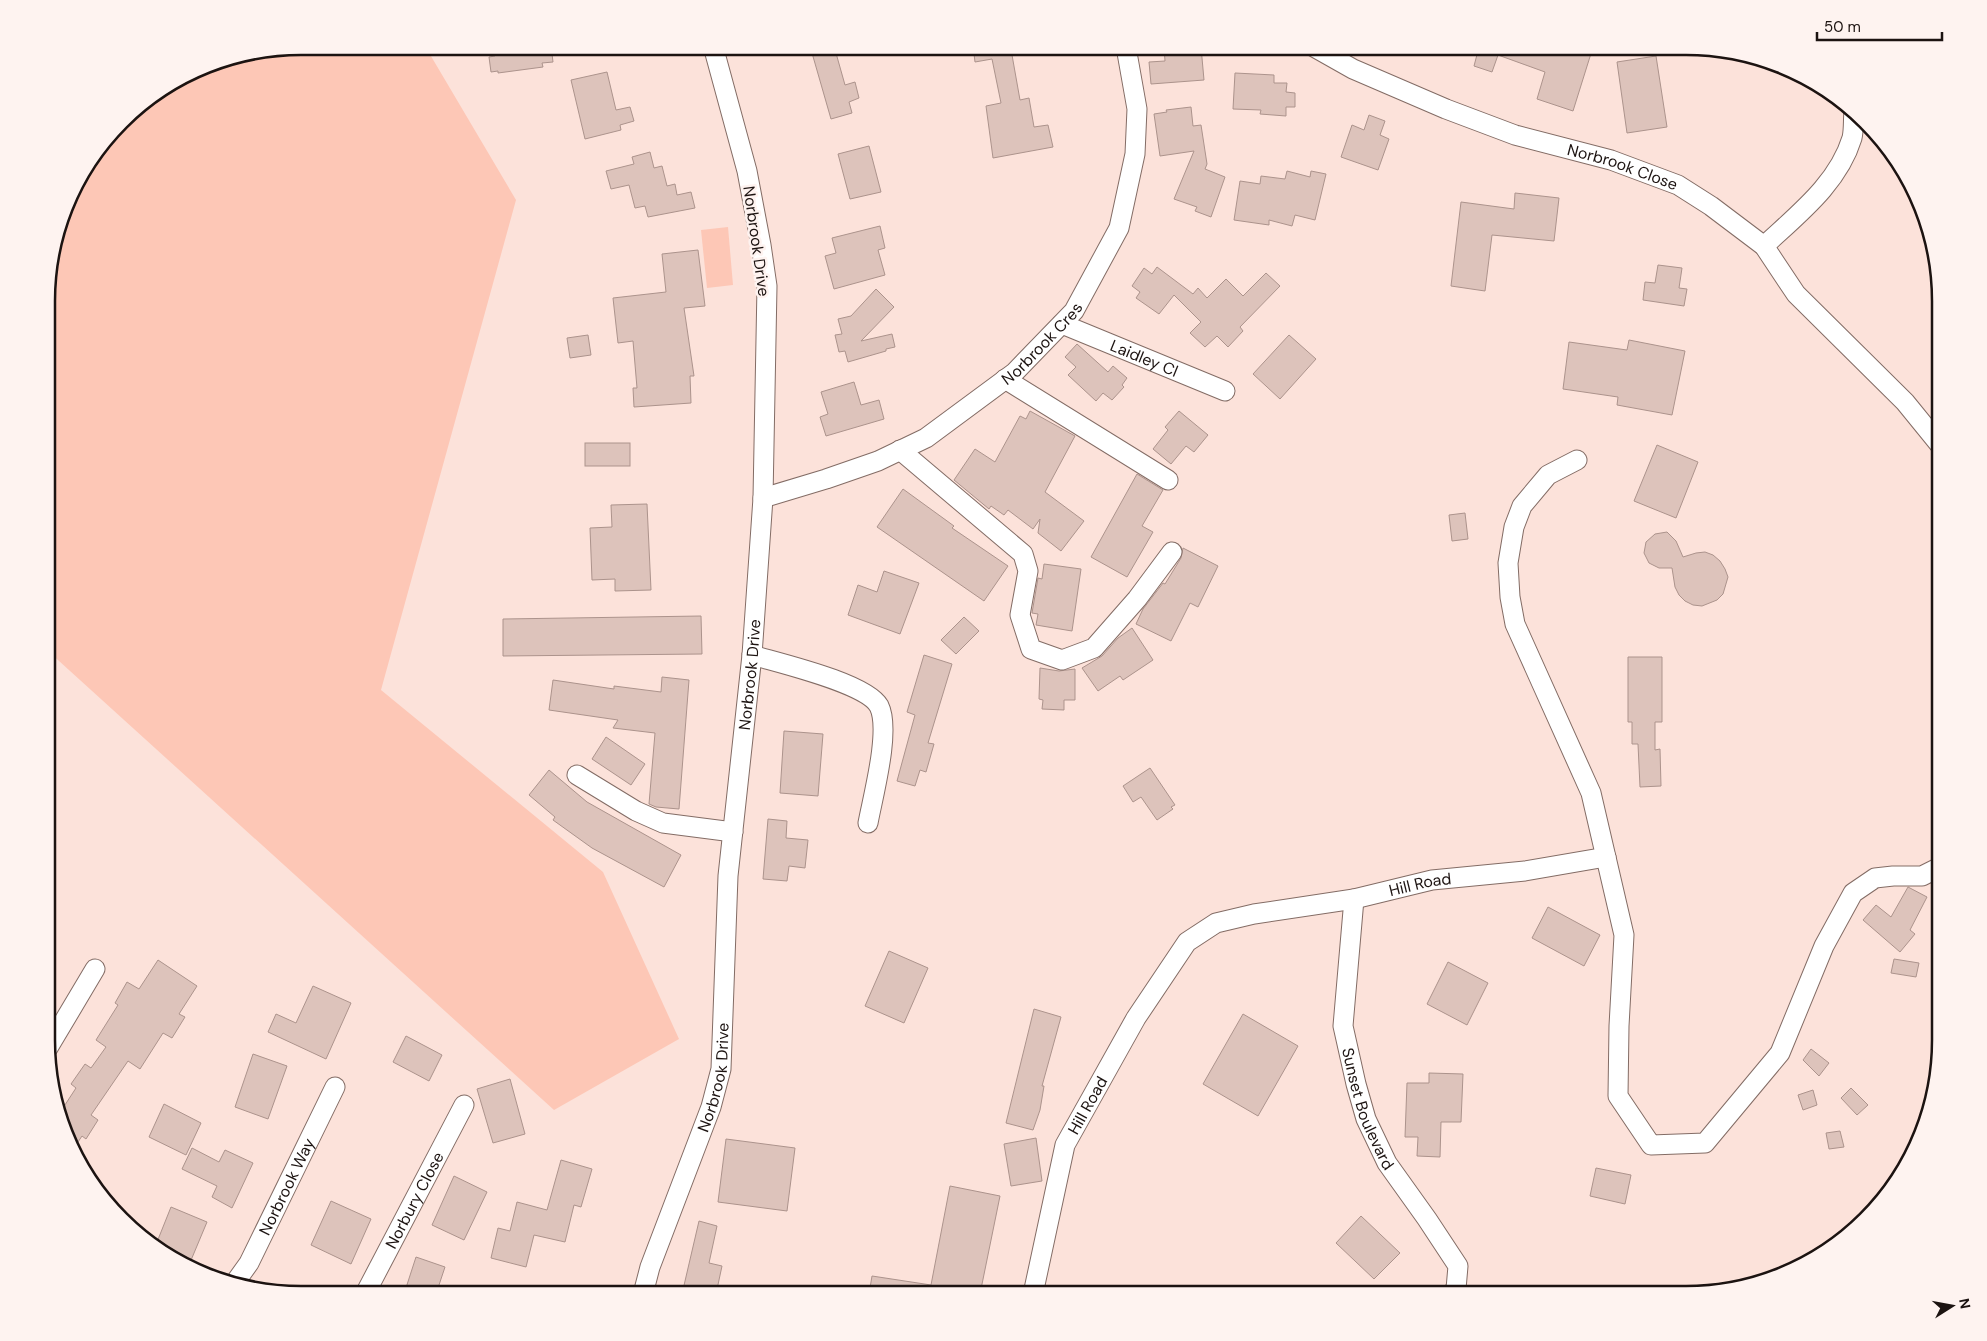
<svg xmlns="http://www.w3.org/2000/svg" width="1987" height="1341" font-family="'DM Sans',sans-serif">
<rect width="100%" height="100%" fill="#fce2da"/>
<g fill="#fdc7b6">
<polygon points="301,46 425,46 516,200 381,690 603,872 679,1039 554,1110 48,651 48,268 73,188 133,110 204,66"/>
<polygon points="728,227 733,285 707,288 701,230"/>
</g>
<g fill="#ddc3bb" stroke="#ac938c">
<polygon points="494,46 551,46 553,62 542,63 543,67 498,73 498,71 491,72 489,57 495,56"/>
<polygon points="810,46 834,46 845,85 855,82 859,98 849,102 852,113 831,119"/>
<polygon points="973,46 1020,47 1021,53 1012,55 1020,100 1029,98 1034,127 1048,125 1053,147 993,158 986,106 1001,103 992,59 975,62"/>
<polygon points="1164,47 1201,47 1204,80 1151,84 1149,62 1165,61"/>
<polygon points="1479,47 1593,47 1573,111 1537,99 1545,72 1498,55 1492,72 1474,66"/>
<polygon points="1656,56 1667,127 1627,133 1617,62"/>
<polygon points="607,72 616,110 630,107 634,121 620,125 621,130 585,139 571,80"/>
<polygon points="1235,73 1274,75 1274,83 1287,83 1286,92 1295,93 1295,107 1286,107 1286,116 1260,114 1261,110 1233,109"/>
<polygon points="1191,107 1193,126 1201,125 1207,164 1205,169 1225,177 1211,217 1195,211 1197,207 1174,199 1194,151 1160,156 1154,114 1167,112 1166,110"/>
<polygon points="1369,115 1385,121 1380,135 1389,139 1378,170 1341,157 1352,125 1364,130"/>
<polygon points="869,146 881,192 850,199 838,154"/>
<polygon points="650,152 654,168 662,166 667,186 675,184 677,195 691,192 695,208 648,217 645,206 635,208 629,185 611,189 606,171 634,164 632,157"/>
<polygon points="1287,171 1310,177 1311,171 1326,174 1315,220 1295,215 1292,226 1269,220 1269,225 1234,220 1240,181 1260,184 1261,176 1285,179"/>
<polygon points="1515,193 1559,198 1554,241 1492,235 1485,291 1451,286 1461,202 1514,209"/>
<polygon points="880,226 885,248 878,250 885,275 834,289 825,256 836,253 832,238"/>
<polygon points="698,250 705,306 684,308 694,376 690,376 691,403 634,407 633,388 637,388 633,341 618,343 613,298 666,292 662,254"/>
<polygon points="1658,265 1682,268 1679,288 1687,289 1684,306 1643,300 1645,282 1655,283"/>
<polygon points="1157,267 1193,294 1198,288 1207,298 1226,279 1243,296 1266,273 1280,286 1240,327 1243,331 1228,347 1217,336 1205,347 1190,333 1201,322 1174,295 1159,314 1136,298 1140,292 1132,286 1144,268 1152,274"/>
<polygon points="876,289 894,307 861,341 892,334 895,347 886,349 886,351 848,362 845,351 839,352 835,335 842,334 838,319 851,316"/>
<polygon points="588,335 591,355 570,358 567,338"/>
<polygon points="1289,335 1316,359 1280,399 1253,374"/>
<polygon points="1629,340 1685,351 1672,415 1617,405 1618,397 1563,389 1569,342 1627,350"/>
<polygon points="1077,344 1108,372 1113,366 1127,378 1122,385 1124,387 1112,400 1103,393 1096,401 1068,375 1076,367 1065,357"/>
<polygon points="854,382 861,405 879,400 884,419 826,436 820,417 828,414 821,392"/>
<polygon points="1030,411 1075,436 1045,492 1084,521 1061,551 1038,533 1040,519 1033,529 1008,510 1004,515 991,506 989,509 954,480 975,449 995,462 1020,416 1026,419"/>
<polygon points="1179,411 1208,435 1194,452 1186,446 1171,464 1153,449 1168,430 1165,427"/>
<rect x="585" y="443" width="45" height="23"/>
<polygon points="1657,445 1698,462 1676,518 1634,501"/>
<polygon points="1137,474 1163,490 1142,526 1153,532 1127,577 1091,557"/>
<polygon points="903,489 954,526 952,528 1008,566 984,601 877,527"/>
<polygon points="647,504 651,590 615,591 615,579 592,580 590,528 612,527 611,505"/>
<polygon points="1465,513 1468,539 1452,541 1449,515"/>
<polygon points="1667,532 1676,541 1683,557 1696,553 1705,552 1713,555 1720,561 1725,569 1728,577 1723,594 1717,600 1702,606 1693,605 1685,601 1679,595 1675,587 1672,568 1659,568 1649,563 1644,553 1646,542 1655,534"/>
<polygon points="1183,548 1218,566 1198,607 1190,603 1171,641 1136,624 1143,609 1163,583 1165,584 1181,558"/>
<polygon points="1044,564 1081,569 1072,631 1036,625 1038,614 1032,613 1038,578 1042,579"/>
<polygon points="884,571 919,583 900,634 848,615 858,585 877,592"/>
<polygon points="701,616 702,654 503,656 503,619"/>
<polygon points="964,617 979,631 956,654 941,640"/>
<polygon points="1132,628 1153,660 1123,680 1120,676 1098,691 1082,668 1102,656 1118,638"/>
<polygon points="924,655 952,664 928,743 934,744 926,772 920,770 915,786 897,781 915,715 907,712"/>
<polygon points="1628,657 1662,657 1662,722 1655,722 1655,750 1660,749 1661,786 1640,787 1638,744 1632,744 1632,722 1628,722"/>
<polygon points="1040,668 1059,671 1075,669 1075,700 1064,700 1064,710 1042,709 1043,700 1039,699"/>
<polygon points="662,677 689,680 679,809 656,807 649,804 655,733 613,728 618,720 549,710 553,680 614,689 614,686 661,692"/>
<polygon points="784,731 823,734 818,796 780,793"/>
<polygon points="606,737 645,764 631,785 592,759"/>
<polygon points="1150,768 1175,805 1171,807 1173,809 1157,820 1141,797 1133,802 1123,786"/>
<polygon points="549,770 587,802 681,855 664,887 592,848 553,820 555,817 529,795"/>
<polygon points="768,819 787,821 786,838 808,840 805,868 789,866 787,881 763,879"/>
<polygon points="1908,887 1927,897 1910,930 1915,934 1900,952 1863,920 1876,905 1891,917"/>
<polygon points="1548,907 1600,935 1584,966 1532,938"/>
<polygon points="889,951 928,968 904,1023 865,1006"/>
<polygon points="1894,959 1919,963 1916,977 1891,973"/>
<polygon points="158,960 197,986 179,1014 185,1017 172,1038 163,1033 140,1069 128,1061 91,1115 98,1120 86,1139 82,1136 74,1148 61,1111 76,1088 71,1084 85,1064 91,1068 106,1047 96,1040 118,1005 115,1003 127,982 139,989"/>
<polygon points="1448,962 1488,983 1467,1025 1427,1004"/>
<polygon points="313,986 351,1003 326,1059 268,1032 276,1014 296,1023"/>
<polygon points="1034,1009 1061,1017 1042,1086 1044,1086 1040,1110 1033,1130 1006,1123"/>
<polygon points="1243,1014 1298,1046 1258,1116 1203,1084"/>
<polygon points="406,1036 442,1055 429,1081 393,1062"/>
<polygon points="1811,1049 1829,1063 1819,1076 1803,1060"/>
<polygon points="253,1054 287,1066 268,1119 235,1107"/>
<polygon points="1429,1073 1463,1074 1461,1122 1441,1122 1440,1157 1417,1156 1418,1137 1405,1137 1407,1083 1429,1083"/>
<polygon points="510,1079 525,1134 493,1143 477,1089"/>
<polygon points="1851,1088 1868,1105 1857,1115 1841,1098"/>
<polygon points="1813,1090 1817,1105 1803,1110 1798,1095"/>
<polygon points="164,1104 201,1123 186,1155 149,1137"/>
<polygon points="1840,1131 1844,1147 1829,1149 1826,1133"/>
<polygon points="1036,1138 1042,1181 1011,1186 1004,1144"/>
<polygon points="726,1139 795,1148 787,1211 718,1202"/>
<polygon points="192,1148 219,1162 225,1150 253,1163 232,1208 212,1197 217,1186 182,1169"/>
<polygon points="561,1160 592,1169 581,1207 574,1205 565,1242 534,1235 526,1267 491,1258 498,1228 510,1231 517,1202 547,1210"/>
<polygon points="1596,1168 1631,1175 1625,1204 1590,1196"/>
<polygon points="454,1176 487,1192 464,1240 432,1225"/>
<polygon points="950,1186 1000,1196 980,1294 869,1294 872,1276 931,1285"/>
<polygon points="331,1201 371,1219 351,1264 311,1245"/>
<polygon points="171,1207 207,1222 189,1265 155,1247"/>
<polygon points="1361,1216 1400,1253 1374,1279 1336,1243"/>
<polygon points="699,1221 717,1226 709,1263 722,1266 716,1294 682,1294"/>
<polygon points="416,1257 445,1267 436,1294 422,1291 421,1294 404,1294"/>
</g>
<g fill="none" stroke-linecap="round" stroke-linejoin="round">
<defs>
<g id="street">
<path id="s1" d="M1314,47L1353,69L1446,109L1515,135L1611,160L1678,185L1711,206L1764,246L1796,294L1905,402L1940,445"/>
<path d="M1764,246C1797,215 1838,184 1852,138C1854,130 1853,120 1854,111"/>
<path id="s2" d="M1062,324L1225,391"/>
<polyline points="1005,379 1168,480"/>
<polyline points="900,450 1023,554 1028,571 1020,615 1031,649 1062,660 1094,648 1137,599 1172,552"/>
<polyline points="1577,460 1548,475 1522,506 1514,527 1508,563 1510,597 1515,624 1591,793 1624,935 1619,1026 1618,1096 1651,1145 1705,1143 1780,1053 1824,946 1853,893 1875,878 1893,876 1922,876 1940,867"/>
<path id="s3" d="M763,498L826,479L878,461L926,438L1014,373L1074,311L1119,228L1135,154L1137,109L1126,47"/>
<path d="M752,655C779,663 866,683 879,706C891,730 873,796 868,823"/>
<polyline points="577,775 636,811 663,823 733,832"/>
<path id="s4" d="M1354,899L1343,1026L1356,1084L1366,1119L1387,1163L1427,1219L1458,1266L1456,1289L1450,1295"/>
<polyline points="48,1048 95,969"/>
<path id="s5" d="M234,1284L249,1263L335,1087"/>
<path id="s6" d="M365,1294L464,1105"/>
<path id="s7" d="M643,1294L650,1267L711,1107L721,1069L728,876L752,655L763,498L767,286L761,245L747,171L713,46"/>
<path id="s8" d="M1033,1294L1065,1145L1136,1018L1187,942L1216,923L1254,914L1354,899L1432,880L1525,871L1606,857"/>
</g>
</defs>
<use href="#street" stroke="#836c65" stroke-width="21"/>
<use href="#street" stroke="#fff" stroke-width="19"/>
</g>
<g text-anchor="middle" stroke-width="5" stroke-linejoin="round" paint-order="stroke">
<g font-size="16" fill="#1c1311" stroke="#fef3f0">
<text dy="6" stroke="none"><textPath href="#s1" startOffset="332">Norbrook Close</textPath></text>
<text transform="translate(757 241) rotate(82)" y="6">Norbrook Drive</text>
<text dy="6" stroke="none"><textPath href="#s3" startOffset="324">Norbrook Cres</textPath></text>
<text dy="6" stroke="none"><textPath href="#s2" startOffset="89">Laidley Cl</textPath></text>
<text dy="6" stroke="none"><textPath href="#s7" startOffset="634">Norbrook Drive</textPath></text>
<text dy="6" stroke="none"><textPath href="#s8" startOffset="632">Hill Road</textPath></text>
<text dy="6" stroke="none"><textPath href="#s7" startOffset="229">Norbrook Drive</textPath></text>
<text dy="6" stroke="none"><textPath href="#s8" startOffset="198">Hill Road</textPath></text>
<text dy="6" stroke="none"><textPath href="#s4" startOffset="214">Sunset Boulevard</textPath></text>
<text dy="6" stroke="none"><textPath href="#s5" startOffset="111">Norbrook Way</textPath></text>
<text dy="6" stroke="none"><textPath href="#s6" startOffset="106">Norbury Close</textPath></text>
</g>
</g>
<path d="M0 0H1987V1341H0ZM301 55H1686A246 246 0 0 1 1932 301V1040A246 246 0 0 1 1686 1286H301A246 246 0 0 1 55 1040V301A246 246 0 0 1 301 55Z" fill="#fef3f0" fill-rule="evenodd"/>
<path fill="none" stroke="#1c1311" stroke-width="2.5" d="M301 55H1686A246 246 0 0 1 1932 301V1040A246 246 0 0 1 1686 1286H301A246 246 0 0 1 55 1040V301A246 246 0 0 1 301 55Z"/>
<g transform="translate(1952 1306) rotate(79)" stroke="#fef3f0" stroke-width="4" paint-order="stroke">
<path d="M0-4L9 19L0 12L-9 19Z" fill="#1c1311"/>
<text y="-8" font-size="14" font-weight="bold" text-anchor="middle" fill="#1c1311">N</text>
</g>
<path d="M1817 32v8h125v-8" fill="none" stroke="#1c1311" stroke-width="2.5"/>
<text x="1824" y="32" font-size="15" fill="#1c1311" stroke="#fef3f0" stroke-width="4" paint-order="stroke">50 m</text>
</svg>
